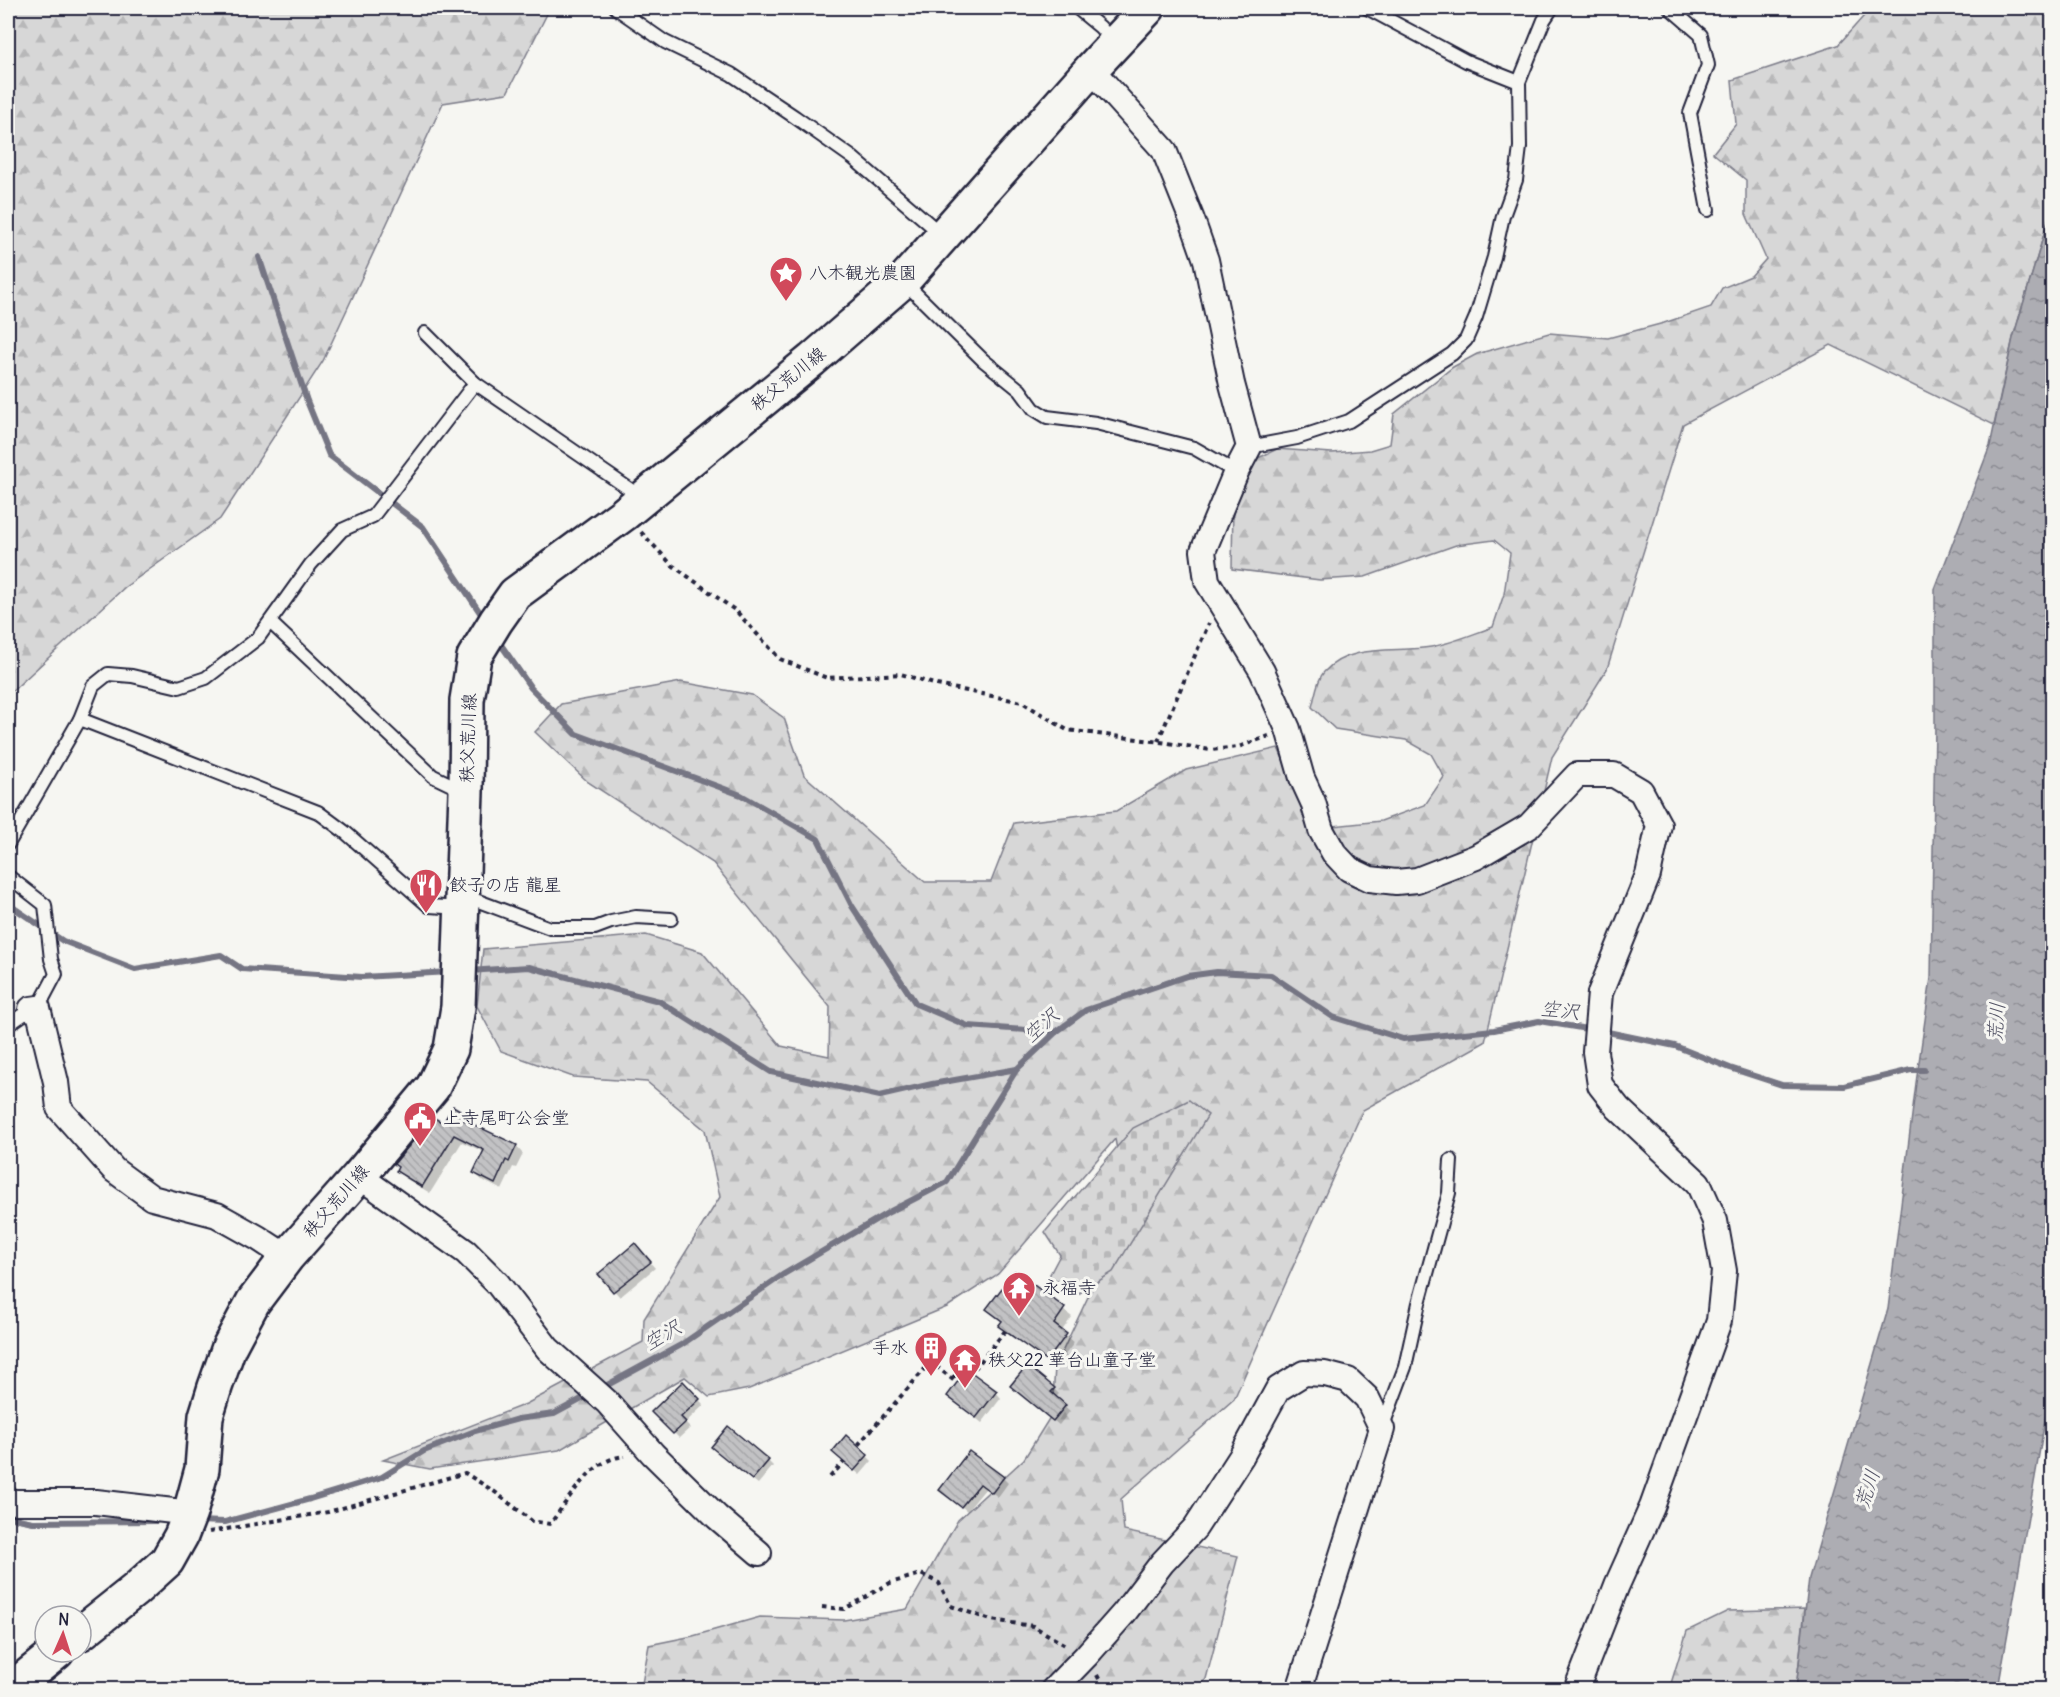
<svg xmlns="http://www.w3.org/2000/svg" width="2060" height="1697" font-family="Delius,'Klee One',sans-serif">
<defs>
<pattern id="forest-firs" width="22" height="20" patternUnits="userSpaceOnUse" patternTransform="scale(1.5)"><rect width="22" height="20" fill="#d7d7d7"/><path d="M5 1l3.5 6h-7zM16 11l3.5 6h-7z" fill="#b8b8b9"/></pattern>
<pattern id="cemetery-stones" width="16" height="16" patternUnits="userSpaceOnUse" patternTransform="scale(1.5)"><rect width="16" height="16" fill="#d7d7d7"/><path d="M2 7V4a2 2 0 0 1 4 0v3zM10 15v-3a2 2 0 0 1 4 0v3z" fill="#b8b8b9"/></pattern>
<pattern id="water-ripples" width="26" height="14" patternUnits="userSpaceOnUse" patternTransform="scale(1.5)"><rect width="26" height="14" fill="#adadb3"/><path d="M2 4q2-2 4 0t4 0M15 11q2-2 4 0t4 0" fill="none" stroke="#8c8c93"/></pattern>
<pattern id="building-back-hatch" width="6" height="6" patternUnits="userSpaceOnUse" patternTransform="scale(1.5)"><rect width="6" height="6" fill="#c2c2c4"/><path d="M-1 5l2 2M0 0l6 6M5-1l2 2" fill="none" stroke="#a6a6a9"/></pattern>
</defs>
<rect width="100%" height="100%" fill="#f6f6f2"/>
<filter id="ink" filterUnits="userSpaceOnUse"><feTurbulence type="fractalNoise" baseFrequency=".0167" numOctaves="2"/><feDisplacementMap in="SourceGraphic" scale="12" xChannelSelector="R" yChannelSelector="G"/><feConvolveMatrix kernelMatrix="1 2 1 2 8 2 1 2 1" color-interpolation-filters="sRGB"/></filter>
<g filter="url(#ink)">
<g fill="url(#forest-firs)" stroke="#7c7c89" stroke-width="1.5">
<polygon points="8,8 550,8 507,93 443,103 323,361 220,519 125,587 8,695"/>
<path d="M1871,8H2052V207L2013,338L1994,425L1831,345L1683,424L1607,669L1552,757L1485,1042L1363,1110L1234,1399L1121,1499L1124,1531L1238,1556L1206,1679L1197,1689H641L649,1645L693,1636L760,1617L844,1620L907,1609L958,1520L1024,1459L1052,1414L1055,1367L1128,1212L1115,1139L998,1274L947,1307L749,1389L709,1397L685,1377L559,1450L430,1469L383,1460L526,1404L643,1342L644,1319L720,1197L705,1130L647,1082L573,1077L501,1051L477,1006L483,949L646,935L702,952L781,1046L829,1056L830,1007L713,863L588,782L535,732L561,704L681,682L752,695L784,718L804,775L925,882H991L1014,823L1116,811L1186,770L1278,748L1314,828L1381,821L1425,805L1444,777L1431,754L1406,740L1335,729L1312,707C1315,697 1317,679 1324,672C1349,643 1396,653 1431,647C1452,643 1473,634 1493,627L1504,594L1510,553L1494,540L1456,545L1365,577L1320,580L1232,569L1233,502L1258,458L1277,449L1332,453L1370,450L1390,444L1394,414L1453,367L1477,354L1549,333L1608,338L1664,323L1711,307L1722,288L1751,276L1766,259L1746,214V180L1713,153L1736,124L1732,80L1838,45Z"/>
<polygon points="1805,1609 1796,1689 1669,1690 1687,1631 1728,1611"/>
</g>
<polygon fill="url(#cemetery-stones)" stroke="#7c7c89" stroke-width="1.5" points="1189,1100 1208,1115 1113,1272 1078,1294 1049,1276 1060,1255 1045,1232 1133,1128"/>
<polygon fill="url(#water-ripples)" stroke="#757583" stroke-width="1.5" points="2052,207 2052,1380 1998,1689 1796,1689 1809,1578 1888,1309 1916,1083 1931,978 1935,725 1935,589 1990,446 2013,338"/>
<g fill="#0003">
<polygon points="466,1116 473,1123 472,1125 516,1146 523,1154 516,1168 513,1167 502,1190 482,1180 474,1173 484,1152 462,1142 430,1193 405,1178 397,1171 444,1125"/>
<polygon points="640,1251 655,1268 620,1297 600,1275"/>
<polygon points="1015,1273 1072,1317 1061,1332 1074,1343 1055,1368 1008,1334 1000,1326 1003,1322 988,1309"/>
<polygon points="683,1383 704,1405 685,1423 690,1428 679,1438 653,1412"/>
<polygon points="1054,1389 1059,1394 1055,1398 1070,1411 1059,1425 1017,1391"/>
<polygon points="996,1392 1001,1398 982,1423 949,1396"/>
<polygon points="718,1452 768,1461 773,1466 758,1484"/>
<polygon points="867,1456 872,1461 860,1475 839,1457"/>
<polygon points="1003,1478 1008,1483 998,1497 986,1488 967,1511 941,1490"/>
</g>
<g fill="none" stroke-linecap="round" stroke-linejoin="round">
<g stroke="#757583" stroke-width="6">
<polyline points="259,257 307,401 329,455 423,527 485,620"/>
<polyline points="497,639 531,688 576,734 741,795 818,839 852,906 916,1004 968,1026 1056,1032"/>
<polyline points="8,900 14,908 63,941 135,969 221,955 242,969 362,977 450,972"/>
<polyline points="469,971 529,967 659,1001 771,1072 880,1096 932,1084 1017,1069"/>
<polyline points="1603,1031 1675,1046 1730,1068 1782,1085 1844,1086 1911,1070 1924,1070"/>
<polyline points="600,1389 681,1345 784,1274 889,1212 947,1182 1017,1069 1056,1032 1086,1010 1187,976 1217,972 1271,975 1333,1017 1403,1039 1494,1030 1539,1021 1593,1030"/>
<polyline points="8,1517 33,1522 156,1521"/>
<polyline points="196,1521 225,1522 310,1499 382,1477 424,1451 475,1431 518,1419 554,1414 591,1394"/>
</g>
</g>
<g fill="url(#building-back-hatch)" stroke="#22223b" stroke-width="1.5">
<polygon points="453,1106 467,1114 464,1120 517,1145 509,1162 506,1160 495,1184 473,1173 484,1150 454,1135 422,1187 396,1171 398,1167 394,1164 433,1117 443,1123"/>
<polygon points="635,1243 651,1262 613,1292 598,1274"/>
<polygon points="1015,1271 1065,1308 1054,1324 1067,1334 1047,1361 998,1326 1002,1321 986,1309"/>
<polygon points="1027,1365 1055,1388 1051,1392 1066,1405 1053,1421 1010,1386"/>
<polygon points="967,1369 997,1391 976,1418 947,1396"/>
<polygon points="683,1381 700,1399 681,1417 686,1422 673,1434 651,1412"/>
<polygon points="728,1426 769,1460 752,1480 711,1447"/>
<polygon points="846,1435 868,1455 854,1471 832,1452"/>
<polygon points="969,1451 1004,1477 992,1493 980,1484 961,1507 939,1490"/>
</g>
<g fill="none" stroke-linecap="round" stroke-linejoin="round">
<defs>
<g id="service">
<polyline points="616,8 665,42 731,74 795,117 853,158 941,234"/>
<polyline points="1077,8 1100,27 1113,42"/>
<polyline points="1367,8 1466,61 1519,82"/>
<polyline points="1670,8 1701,35 1708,65 1690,113 1708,210"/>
<polyline points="903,281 983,360 1020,390 1034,409 1047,417 1096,423 1194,448 1236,472"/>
<polyline points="425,333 475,383 641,497"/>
<polyline points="1249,447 1297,438 1349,421 1452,354 1466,340 1476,317 1494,257 1503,216 1516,180 1520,147 1519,82 1544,20 1552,8"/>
<polyline points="270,622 433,776 462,790"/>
<polyline points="80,719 318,812 345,832 429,906 461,908"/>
<polyline points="8,844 80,719 93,686 108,674 132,676 179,687 206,678 258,638 311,564 342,530 373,516 475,383"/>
<polyline points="8,876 45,905 51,959 56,974 38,1008"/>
<polyline points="465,896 550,928 595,928 611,922 636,917 671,919"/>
<polyline points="8,1025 31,1009"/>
<polyline points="1382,1428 1405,1367 1419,1303 1449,1193 1451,1160"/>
</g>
<g id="minor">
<polyline points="1091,69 1164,150 1192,220 1206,260 1232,384 1249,447 1236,472 1203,551 1207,581 1262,671 1288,729 1302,778 1313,802 1321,830 1334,853 1349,869 1370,879 1396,882 1417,880 1476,857 1529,826 1577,775 1614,775 1641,791 1659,825 1648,875 1600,993 1595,1052 1600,1085 1618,1108 1698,1183 1715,1221 1724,1271 1719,1321 1652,1507 1617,1585 1576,1690"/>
<polyline points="31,1009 38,1008 56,1082 59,1108 114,1170 152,1198 217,1215 258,1238 287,1257"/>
<polyline points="359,1176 466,1252 498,1284 548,1349 607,1402 653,1454 717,1517 759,1553"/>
<polyline points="8,1500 15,1502 96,1502 190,1513"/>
<polyline points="1053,1690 1086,1656 1124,1613 1162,1563 1195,1528 1241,1457 1278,1389 1304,1373 1325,1374 1348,1380 1367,1398 1382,1429 1299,1690"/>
</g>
<g id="primary">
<polyline points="81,1633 135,1590 167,1561 181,1536 190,1513 202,1469 206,1416 215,1387 229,1347 253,1302 287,1257 359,1176 433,1087 451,1049 458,1007 466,792 467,700 474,657 496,621 515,594 624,514 812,360 903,281 1091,69 1148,8"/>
<polyline points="10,1690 57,1652"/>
</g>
</defs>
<use href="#service" stroke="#22223b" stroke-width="16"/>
<use href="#minor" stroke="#22223b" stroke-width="28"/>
<use href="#primary" stroke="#22223b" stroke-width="38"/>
<g stroke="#22223b" stroke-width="4" stroke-dasharray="4.5 4.5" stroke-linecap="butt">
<polyline points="641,532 672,565 736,611 780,659 827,678 901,674 937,685 1022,702 1067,730 1168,743 1210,750 1238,747 1269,736"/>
<polyline points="1158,741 1209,623"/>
<polyline points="952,1378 970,1364 976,1367 1005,1331"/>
<polyline points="858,1445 931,1362 957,1383"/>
<polyline points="830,1477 844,1462"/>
<path d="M209,1532L328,1512L465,1473L495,1492L532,1521L550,1524C570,1498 590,1459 625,1456"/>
<polyline points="822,1607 844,1609 890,1583 921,1574 939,1583 951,1606 991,1620 1033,1626 1067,1646"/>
<polyline points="1097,1675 1105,1690"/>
</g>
<use href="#service" stroke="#f6f6f2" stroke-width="12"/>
<use href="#minor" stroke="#f6f6f2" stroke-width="24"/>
<use href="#primary" stroke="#f6f6f2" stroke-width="33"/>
</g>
</g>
<defs>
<symbol id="sight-pin" viewBox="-11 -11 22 30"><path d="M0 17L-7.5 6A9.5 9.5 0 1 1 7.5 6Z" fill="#d1495b" stroke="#f6f6f2"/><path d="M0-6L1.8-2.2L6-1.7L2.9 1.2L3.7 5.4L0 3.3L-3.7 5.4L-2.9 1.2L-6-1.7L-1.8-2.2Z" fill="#fff"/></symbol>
<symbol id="restaurant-pin" viewBox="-11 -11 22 30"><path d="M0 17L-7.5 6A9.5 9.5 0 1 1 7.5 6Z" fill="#d1495b" stroke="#f6f6f2"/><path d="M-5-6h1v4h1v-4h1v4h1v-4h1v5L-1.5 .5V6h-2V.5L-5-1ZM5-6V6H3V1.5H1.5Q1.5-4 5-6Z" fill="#fff"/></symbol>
<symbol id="civic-pin" viewBox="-11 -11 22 30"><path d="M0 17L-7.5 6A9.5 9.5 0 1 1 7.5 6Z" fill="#d1495b" stroke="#f6f6f2"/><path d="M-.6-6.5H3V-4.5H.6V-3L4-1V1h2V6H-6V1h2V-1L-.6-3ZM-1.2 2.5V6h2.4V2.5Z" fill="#fff"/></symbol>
<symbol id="temple-pin" viewBox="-11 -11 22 30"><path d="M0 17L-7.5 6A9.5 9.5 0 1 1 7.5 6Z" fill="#d1495b" stroke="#f6f6f2"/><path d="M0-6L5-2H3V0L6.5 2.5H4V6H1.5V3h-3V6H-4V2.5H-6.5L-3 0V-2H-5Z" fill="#fff"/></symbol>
<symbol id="building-pin" viewBox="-11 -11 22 30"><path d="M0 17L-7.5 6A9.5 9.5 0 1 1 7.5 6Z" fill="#d1495b" stroke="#f6f6f2"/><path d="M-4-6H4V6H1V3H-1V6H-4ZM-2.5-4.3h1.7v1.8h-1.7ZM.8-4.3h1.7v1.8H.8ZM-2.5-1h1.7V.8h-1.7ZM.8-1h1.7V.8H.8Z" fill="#fff"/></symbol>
</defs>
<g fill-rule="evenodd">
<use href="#sight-pin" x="767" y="254" width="38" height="52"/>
<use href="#restaurant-pin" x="407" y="866" width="38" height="52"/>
<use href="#civic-pin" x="401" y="1099" width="38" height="52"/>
<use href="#temple-pin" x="1000" y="1269" width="38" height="52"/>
<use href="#building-pin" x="912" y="1329" width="38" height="52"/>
<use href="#temple-pin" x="946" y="1341" width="38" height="52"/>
</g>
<g text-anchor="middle" stroke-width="6" stroke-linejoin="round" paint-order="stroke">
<g font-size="18" fill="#22223b" stroke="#f6f6f2" text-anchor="start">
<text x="809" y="279">八木観光農園</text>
<text x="449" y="891">餃子の店 龍星</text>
<text x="443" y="1124">上寺尾町公会堂</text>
<text x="1042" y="1294">永福寺</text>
<text x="908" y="1354" text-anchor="end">手水</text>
<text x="988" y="1366">秩父22 華台山童子堂</text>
</g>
<g font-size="18" fill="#22223b" stroke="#f6f6f2">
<text transform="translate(788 379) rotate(-39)" y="6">秩父荒川線</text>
<text transform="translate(468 738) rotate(-88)" y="6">秩父荒川線</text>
<text transform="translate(336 1201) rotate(-49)" y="6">秩父荒川線</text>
</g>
<g font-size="20" font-style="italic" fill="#535365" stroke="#f6f6f2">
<text transform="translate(1560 1010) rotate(6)" y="7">空沢</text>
<text transform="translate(1996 1022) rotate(-86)" y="7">荒川</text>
<text transform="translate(1041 1025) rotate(-41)" y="7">空沢</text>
<text transform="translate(662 1335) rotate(-30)" y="7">空沢</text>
<text transform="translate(1867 1489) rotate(-72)" y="7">荒川</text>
</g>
</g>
<rect width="2060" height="1697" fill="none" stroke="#f6f6f2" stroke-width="30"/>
<rect x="15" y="15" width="2030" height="1667" fill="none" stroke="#22223b" stroke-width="2" filter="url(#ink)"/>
<g transform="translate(63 1634) rotate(3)"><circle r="28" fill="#f6f6f2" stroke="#a1a1a9" stroke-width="1.5"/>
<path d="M0-4.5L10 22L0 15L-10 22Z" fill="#d1495b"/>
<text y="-9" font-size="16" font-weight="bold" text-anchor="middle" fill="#22223b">N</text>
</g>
</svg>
